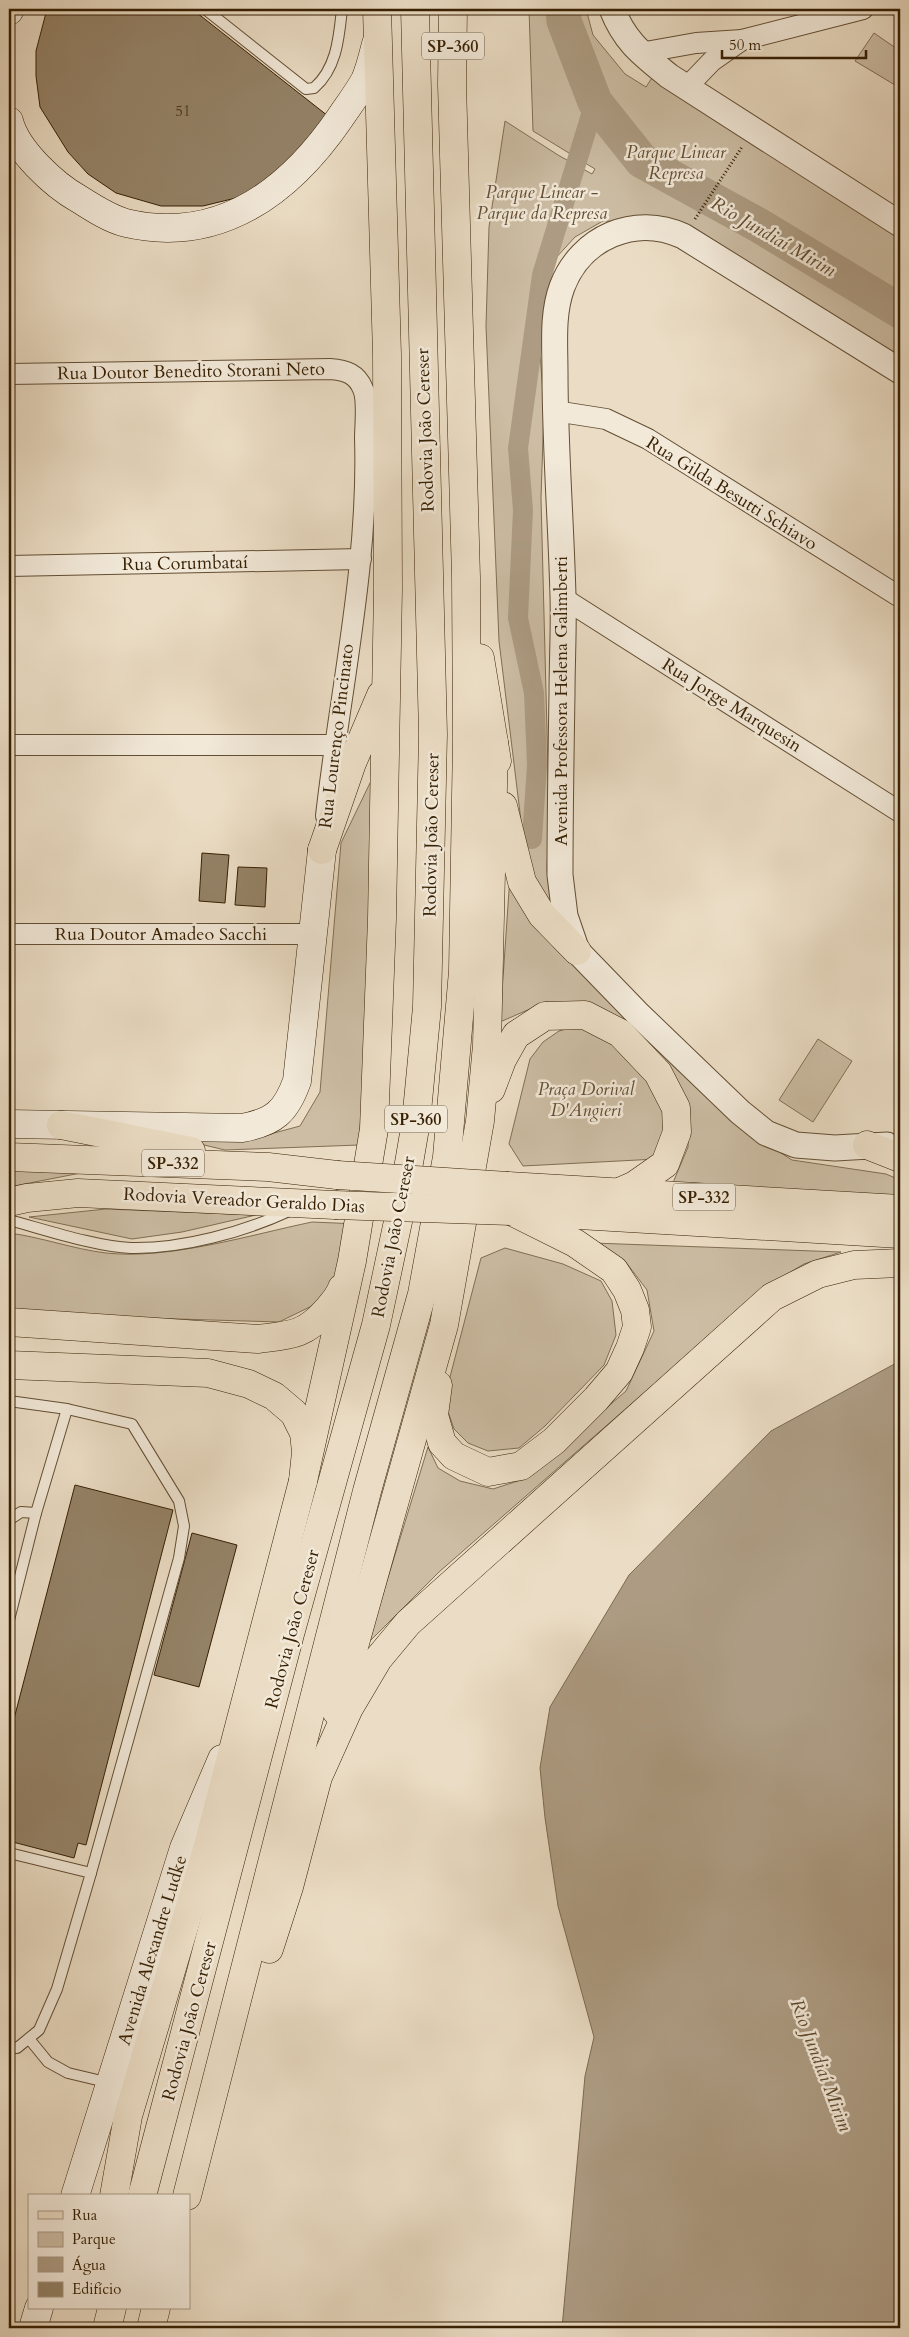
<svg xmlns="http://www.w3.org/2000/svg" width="909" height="2337" font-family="Cardo,serif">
<rect width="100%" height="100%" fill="#ebddc5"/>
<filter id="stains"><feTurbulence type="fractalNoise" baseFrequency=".004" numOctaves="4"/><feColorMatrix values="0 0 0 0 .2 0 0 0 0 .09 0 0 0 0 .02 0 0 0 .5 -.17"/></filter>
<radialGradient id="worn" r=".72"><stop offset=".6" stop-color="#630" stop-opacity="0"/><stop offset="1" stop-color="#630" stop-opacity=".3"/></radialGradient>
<g fill="#ccbda4" stroke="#816e53">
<polygon points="529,9 586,9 593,35 625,74 646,87 655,73 900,233 900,372 655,222 603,221 575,237 554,260 547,283 539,339 544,408 541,498 549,808 547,870 551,903 527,870 499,641 486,326 489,227 505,121 558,155 592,174 595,169 533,131"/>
<polygon points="874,33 900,51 900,88 855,61"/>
<polygon points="385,752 359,1145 225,1150 158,1134 252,1139 300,1126 320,1092 341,843"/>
<polygon points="510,876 745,1130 792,1160 886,1174 900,1180 900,1200 672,1185 688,1147 689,1110 638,1036 602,1008 546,1002 500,1022"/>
<polygon points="581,1025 603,1033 671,1099 657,1159 523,1166 509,1144 530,1059 543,1042 559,1031"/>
<polygon points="818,1039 852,1061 813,1122 779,1100"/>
<polygon points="9,1170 86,1172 9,1187"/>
<polygon points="106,1209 256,1215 182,1232 132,1239 29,1217"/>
<path d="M312,1222L359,1224L348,1269L320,1302L279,1322L9,1314V1233C41,1237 73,1249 106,1253C168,1260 250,1235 312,1222Z"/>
<polygon points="593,1243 841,1252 804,1264 765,1287 439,1572 368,1643 428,1447 438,1468 460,1481 493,1489 524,1479 626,1391 654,1331 647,1290 625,1261"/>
<polygon points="505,1248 563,1264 601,1281 612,1301 616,1335 604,1365 545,1426 519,1448 488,1451 468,1443 454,1429 444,1400 481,1258"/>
</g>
<polygon fill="#ad9c83" stroke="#7d6a4f" points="900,1361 900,2328 562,2328 585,2076 594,2037 558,1906 545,1818 540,1768 550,1707 629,1575 771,1431"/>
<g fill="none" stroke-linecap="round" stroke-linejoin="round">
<polyline stroke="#ad9c83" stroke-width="20" points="532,839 537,765 534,693 518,618 523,510 518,448 542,275 595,102"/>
<polyline stroke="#ad9c83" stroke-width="35" points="563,9 564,21 595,102 642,161 760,226 900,311"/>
</g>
<g fill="#948267" stroke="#361f02">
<polygon points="47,9 192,9 328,116 289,163 248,195 203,206 161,206 116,193 88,174 68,152 40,107 36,76 36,51"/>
<polygon points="202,853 229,855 225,903 199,901"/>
<polygon points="238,867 267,868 265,907 235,905"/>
<polygon points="75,1485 173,1510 86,1845 78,1843 74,1858 9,1841 9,1738"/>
<polygon points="192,1533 237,1545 199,1687 154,1675"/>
</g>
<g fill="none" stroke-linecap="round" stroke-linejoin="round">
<defs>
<g id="service">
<path d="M205,9L306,89L314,88C337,68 339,37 342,9"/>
<path d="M9,1220C43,1229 97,1247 131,1248C182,1249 244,1232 289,1211"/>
<polyline points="9,1401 67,1409 132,1424 179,1501 184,1526 179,1558 91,1873"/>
<polyline points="9,1520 21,1512 36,1513"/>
<polyline points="9,1620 36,1513 67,1409"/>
<polyline points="9,1853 91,1873 57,1989 39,2030 17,2048 9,2047"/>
<polyline points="30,2040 48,2062 68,2073 110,2083"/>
</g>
<g id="minor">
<polyline points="640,53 696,43 742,40 863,9"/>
<polyline points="687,87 712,61 742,40"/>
<path d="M9,374L330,369C346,370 357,374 363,389C368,400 365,426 365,438C369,565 340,690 326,816"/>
<polyline points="555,411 606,419 648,439 900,597"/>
<polyline points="9,566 361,559"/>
<polyline points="563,598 900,812"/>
<polyline points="9,745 334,745"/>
<polyline points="9,934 313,934"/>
</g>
<g id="tertiary">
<path d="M612,9C625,42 642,54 669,76L900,224"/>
<path d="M887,1145L835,1148L796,1145L766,1133L740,1112L637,1013L577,951L565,916L560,875C560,815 561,754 562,694C562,661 564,628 563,596C561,521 555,447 555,373C555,344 552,314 562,287C581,237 635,214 683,236L900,371"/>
</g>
<g id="secondary">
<polyline points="9,11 9,9"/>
<path d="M9,121C16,150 54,185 79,199C93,208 110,219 126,223C220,245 290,191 340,118C348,106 358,93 365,80C370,69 373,55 376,44"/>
<path d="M9,1124L242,1128C274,1122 286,1112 297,1081L322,850"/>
<polyline points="75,2196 184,1848 222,1759"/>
<polyline points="33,2328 39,2308"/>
</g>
<g id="primary">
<polyline points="322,850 352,763 381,695"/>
<polyline points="61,1125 191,1151"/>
<polyline points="867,1145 900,1158"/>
<polyline points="9,1157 268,1167 337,1175"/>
<polyline points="508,1186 900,1209"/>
<polyline points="9,1202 27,1198 78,1193 335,1205"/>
<polyline points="511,1211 900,1234"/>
<path d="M9,1322L258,1339C290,1335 304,1336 327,1310C333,1303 339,1297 342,1288"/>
<polyline points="9,1365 208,1373 249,1384 274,1396 294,1413 304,1433 306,1452 303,1481 208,1846 128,2116 114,2196"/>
<polyline points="303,1481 352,1261 374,1129 382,919 388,589 387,355 377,9"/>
</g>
<g id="motorway">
<polyline points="480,658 497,761"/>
<polyline points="503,806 522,882 542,915 577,951"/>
<polyline points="491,1089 502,1060 516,1035 545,1016 585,1015 620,1033 658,1073 676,1108 677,1132 665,1164 635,1185 619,1192"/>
<polyline points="438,1385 434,1415 442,1443 454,1456 488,1472 521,1466 554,1441 596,1399 619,1372 630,1348 637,1327 635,1310 627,1290 614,1270 575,1243 511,1211"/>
<polyline points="336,1711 444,1325 480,1121 487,1045 494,743"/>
<polyline points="269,1949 289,1887 318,1777 349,1708 378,1659 408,1623 772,1297 818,1274 854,1265 900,1263"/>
<polyline points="142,2196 290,1634 376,1325 403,1198 416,1122 427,1007 433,734 415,9"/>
<polyline points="187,2196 367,1491 422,1294 447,1157 463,971 467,739 466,577 452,84 453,9"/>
<polyline points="107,2328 112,2308"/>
<polyline points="151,2328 156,2308"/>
</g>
</defs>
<use href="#service" stroke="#634e33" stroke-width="12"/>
<use href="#minor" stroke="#634e33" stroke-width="22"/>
<use href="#tertiary" stroke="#634e33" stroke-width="27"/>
<use href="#secondary" stroke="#361f02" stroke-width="29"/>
<use href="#primary" stroke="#361f02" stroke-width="29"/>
<use href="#motorway" stroke="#361f02" stroke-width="29"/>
<polyline stroke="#361f02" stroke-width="3" stroke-dasharray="1 2.5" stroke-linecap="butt" points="695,219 742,147"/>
<use href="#service" stroke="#f2e9d9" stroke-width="10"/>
<use href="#minor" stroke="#f2e9d9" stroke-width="20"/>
<use href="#tertiary" stroke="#f2e9d9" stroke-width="25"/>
<use href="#secondary" stroke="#f2e9d9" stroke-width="28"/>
<use href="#primary" stroke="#ebddc5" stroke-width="28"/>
<use href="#motorway" stroke="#ebddc5" stroke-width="28"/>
<defs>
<g id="primary-bridge">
<polyline points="337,1175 508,1186"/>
<polyline points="335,1205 511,1211"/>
</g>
</defs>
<use href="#primary-bridge" stroke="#361f02" stroke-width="29" stroke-linecap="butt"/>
<use href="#primary-bridge" stroke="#ebddc5" stroke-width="28"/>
</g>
<g text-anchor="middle" stroke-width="5" stroke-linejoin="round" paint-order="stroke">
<g font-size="15" fill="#4e381b">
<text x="183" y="116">51</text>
</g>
<g fill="#f2e9d9" stroke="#6e5c42" stroke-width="1">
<rect x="422" y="32.5" width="62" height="27" rx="4"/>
<rect x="385" y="1105.5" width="62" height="27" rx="4"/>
<rect x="142" y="1149.5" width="62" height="27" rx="4"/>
<rect x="673" y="1183.5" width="62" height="27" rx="4"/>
</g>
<g font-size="16" font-weight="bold" fill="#361f02">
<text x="453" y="52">SP-360</text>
<text x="416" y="1125">SP-360</text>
<text x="173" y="1169">SP-332</text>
<text x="704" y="1203">SP-332</text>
</g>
<g font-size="18" font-style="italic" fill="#634e33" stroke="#f2e9d9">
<text x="676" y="158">Parque Linear<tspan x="676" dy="21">Represa</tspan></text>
<text x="542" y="198">Parque Linear -<tspan x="542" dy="21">Parque da Represa</tspan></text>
<text x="586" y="1095">Praça Dorival<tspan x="586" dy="21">D'Angieri</tspan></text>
</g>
<g font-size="18" fill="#361f02" stroke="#f2e9d9">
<text transform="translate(191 371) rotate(-1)" y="6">Rua Doutor Benedito Storani Neto</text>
<text transform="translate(425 430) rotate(-92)" y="6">Rodovia João Cereser</text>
<text transform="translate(732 493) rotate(32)" y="6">Rua Gilda Besutti Schiavo</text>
<text transform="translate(185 563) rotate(-1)" y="6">Rua Corumbataí</text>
<text transform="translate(561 701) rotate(-90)" y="6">Avenida Professora Helena Galimberti</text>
<text transform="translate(732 705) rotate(32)" y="6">Rua Jorge Marquesin</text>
<text transform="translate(336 736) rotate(-83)" y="6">Rua Lourenço Pincinato</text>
<text transform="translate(431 835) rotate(-89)" y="6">Rodovia João Cereser</text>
<text x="161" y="940">Rua Doutor Amadeo Sacchi</text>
<text transform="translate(244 1200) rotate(3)" y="6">Rodovia Vereador Geraldo Dias</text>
<text transform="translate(393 1237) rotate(-79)" y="6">Rodovia João Cereser</text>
<text transform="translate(292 1629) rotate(-75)" y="6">Rodovia João Cereser</text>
<text transform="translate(152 1950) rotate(-73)" y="6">Avenida Alexandre Ludke</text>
<text transform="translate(189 2021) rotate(-75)" y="6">Rodovia João Cereser</text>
</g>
<g font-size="19" font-style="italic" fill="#604b2f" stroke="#f2e9d9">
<text transform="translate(774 236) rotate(30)" y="7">Rio Jundiaí Mirim</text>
<text transform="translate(822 2065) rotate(69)" y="7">Rio Jundiaí Mirim</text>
</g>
</g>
<rect width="909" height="2337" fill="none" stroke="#ebddc5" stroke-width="30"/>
<rect x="10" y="10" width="889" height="2317" fill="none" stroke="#361f02" stroke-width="2.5"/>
<rect x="15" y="15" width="879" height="2307" fill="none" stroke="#361f02"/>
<rect x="28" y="2194" width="162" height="115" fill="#f2e9d9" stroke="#a79883"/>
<rect x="38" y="2211" width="25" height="8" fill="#ebddc5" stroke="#a79883"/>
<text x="72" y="2220" font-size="15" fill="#361f02">Rua</text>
<rect x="38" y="2232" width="25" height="15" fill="#ccbda4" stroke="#a79883"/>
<text x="72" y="2244" font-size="15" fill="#361f02">Parque</text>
<rect x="38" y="2257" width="25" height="15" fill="#ad9c83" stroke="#a79883"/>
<text x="72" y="2270" font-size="15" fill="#361f02">Água</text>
<rect x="38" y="2282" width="25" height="15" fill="#948267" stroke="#a79883"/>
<text x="72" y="2294" font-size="15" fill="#361f02">Edifício</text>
<path d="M722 50v8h144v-8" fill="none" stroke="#361f02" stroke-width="2.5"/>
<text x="729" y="50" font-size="15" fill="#361f02" stroke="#f2e9d9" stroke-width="4" paint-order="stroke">50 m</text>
<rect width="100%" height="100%" filter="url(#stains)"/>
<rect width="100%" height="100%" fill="url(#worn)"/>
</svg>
